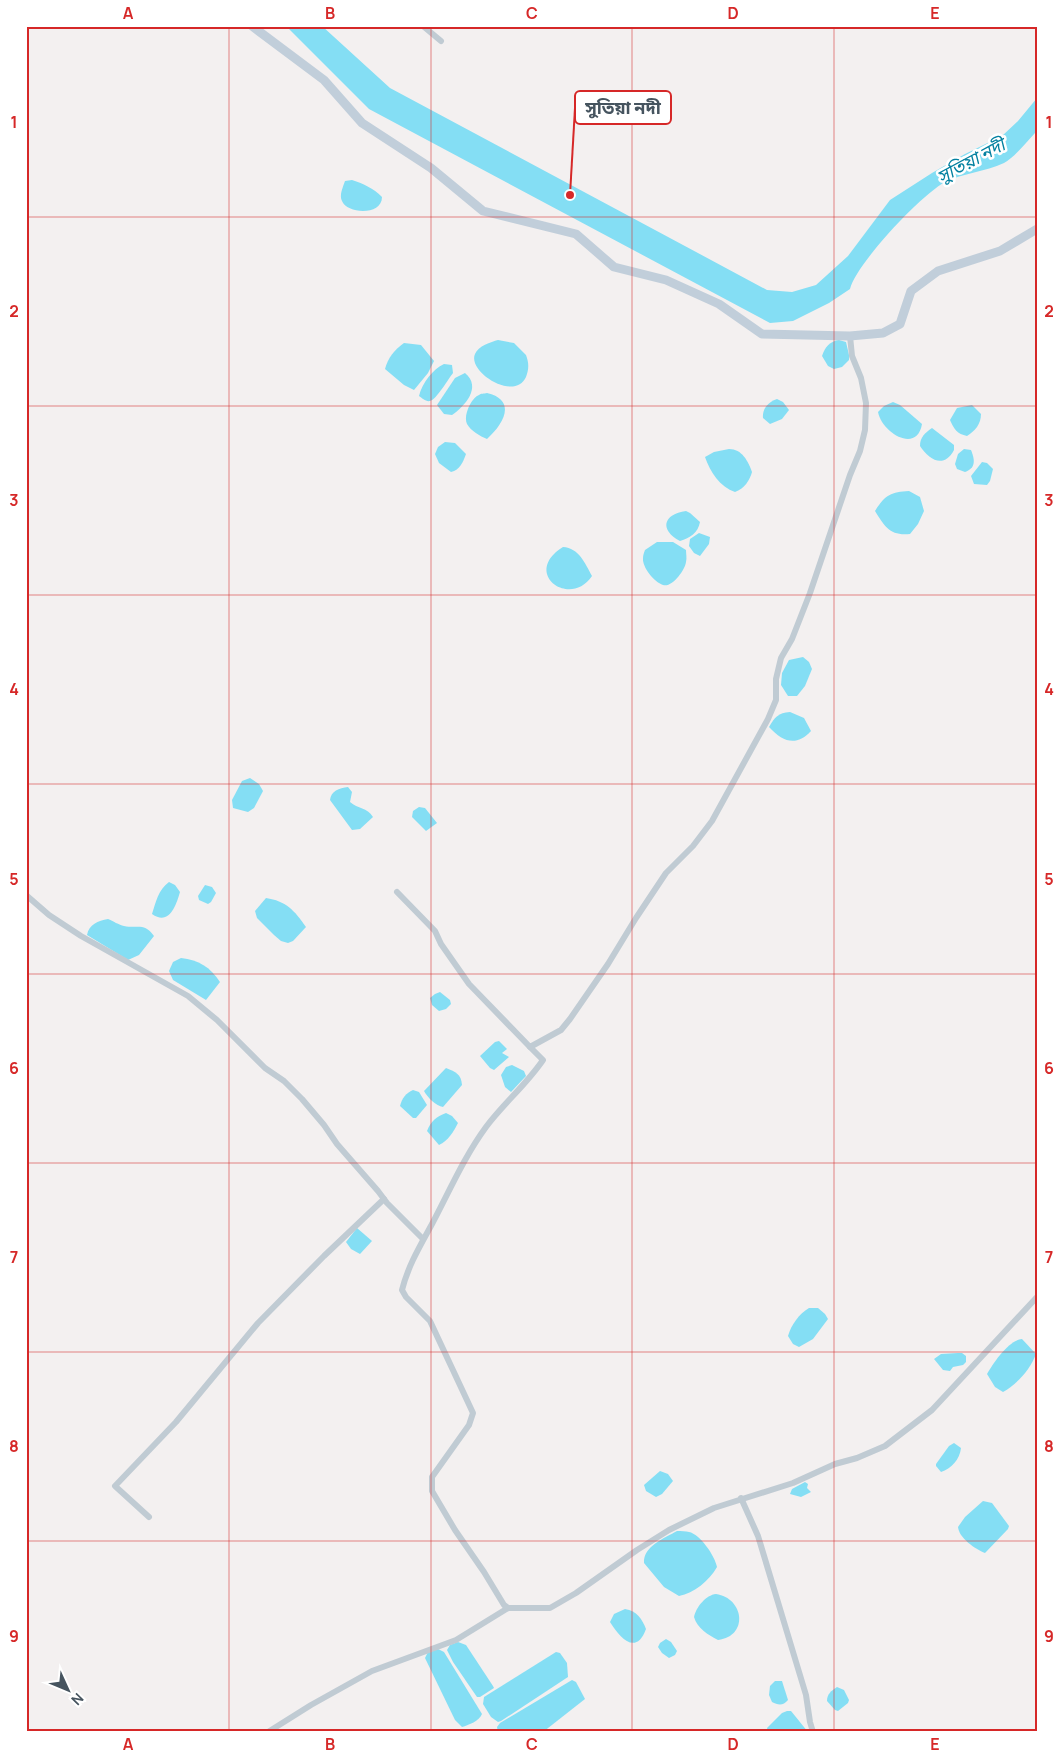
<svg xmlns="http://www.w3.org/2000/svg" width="1063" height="1758" font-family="Manrope,'Noto Sans Bengali',sans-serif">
<rect width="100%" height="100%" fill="#f3f0f0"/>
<g fill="#84def4">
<path d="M286,26H322L390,88L767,290L792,292L816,285L848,256L890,200L932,173L965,154L1002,136L1018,121L1037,98V131C1028,140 1014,158 1004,163C985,172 963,173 945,182C921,195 856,264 850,289L829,303L793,321L770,323L369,109Z"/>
<path d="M352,180C364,184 373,188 382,197C382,216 347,214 342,201C339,195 343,187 345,181Z"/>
<path d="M498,340L514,343L526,355C529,363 529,369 526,377C515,402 467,372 475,354C478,346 491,342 498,340Z"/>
<path d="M839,340L846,342L849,355V360L842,367L834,369L828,366L822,356C825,347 830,341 839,340Z"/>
<path d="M404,343L421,345L434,361L428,373L414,390L404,385L385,369C388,358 394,350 404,343Z"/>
<path d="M444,364L452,365L453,373C449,378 436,400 430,401C426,402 422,398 419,396C422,383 433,369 444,364Z"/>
<path d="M465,373C482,387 465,406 452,415L444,414L437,405L455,378Z"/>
<path d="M487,393C517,400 504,424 487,439C480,436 471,431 467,424C463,416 471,398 479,395C481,393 484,394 487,393Z"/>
<path d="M777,399L783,402L789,410L782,419L770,424L763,418C762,409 768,402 777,399Z"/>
<path d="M893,402L900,405L922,424C917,454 882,433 878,412L884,406Z"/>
<path d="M972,405L981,414C981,424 975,431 967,436C957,434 954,429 950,420L957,408Z"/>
<path d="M932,428L954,445V450C944,469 929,460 920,446C920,437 925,433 932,428Z"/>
<path d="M445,442L455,443L466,454C463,462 460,470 451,472L439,463L435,454L438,447Z"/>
<path d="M729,449C742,449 748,461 752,472C750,480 744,489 735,492C720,487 710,472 705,457L714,452Z"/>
<path d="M964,449L971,450C975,460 976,468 965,472L957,469L955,464L958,454Z"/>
<polygon points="982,462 987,463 993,469 990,481 987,485 974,484 971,476"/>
<path d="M909,491L920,497L924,511L918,524L910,534C890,536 885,527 875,511C885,495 891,492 909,491Z"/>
<path d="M686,511L690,513L700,522C698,533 690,538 680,541C659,530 663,514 686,511Z"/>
<polygon points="699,533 710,537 709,544 700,556 694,553 689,546 690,539"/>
<path d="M657,542H673L686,550C686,554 687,558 686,562C685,570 672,588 663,585C654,582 642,567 643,558C643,555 644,553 645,550Z"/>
<path d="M563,547C579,548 585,563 592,576C570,609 521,573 563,547Z"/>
<polygon points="803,657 809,662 812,669 805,686 797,696 788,696 781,685 782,673 789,660"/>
<path d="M790,712L804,718L811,731C796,747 783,742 769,727C775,717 778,713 790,712Z"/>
<polygon points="250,778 259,784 263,791 254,808 248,812 233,808 232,800 242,781"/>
<path d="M348,787L352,792L350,802C358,809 367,807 373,817L360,829L352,830L330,800C331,791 339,788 348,787Z"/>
<polygon points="419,807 425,808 437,823 426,831 412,817 413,811"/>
<path d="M169,882L175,885L180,892C176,906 169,926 152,914C156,902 158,890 169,882Z"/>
<polygon points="205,885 212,887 216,893 211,902 208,904 199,900 198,896"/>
<path d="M266,898C286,901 294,910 306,927L293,941L288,943L281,941L274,935L257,918L255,911Z"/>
<path d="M108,919C113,921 119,925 124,926C138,929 144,922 154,936L139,955L128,960L87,935C89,924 98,921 108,919Z"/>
<path d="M181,958C199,960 210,967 220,982L206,1000L173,980L169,971L173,962Z"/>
<polygon points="440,992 450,1000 451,1004 446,1009 439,1011 432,1005 430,998 435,994"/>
<polygon points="499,1041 507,1049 502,1053 509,1057 494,1070 490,1068 480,1056 495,1042"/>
<polygon points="512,1065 524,1071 526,1076 511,1092 505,1087 501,1075 506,1067"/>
<path d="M446,1068C456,1072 461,1074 462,1085L443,1107C436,1106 428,1098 424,1091Z"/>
<path d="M413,1090L419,1092L427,1105L416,1118H413L400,1106C402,1098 406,1093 413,1090Z"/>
<path d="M446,1113L452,1116L458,1123C454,1131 448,1141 439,1145L427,1131C431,1121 436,1117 446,1113Z"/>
<polygon points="357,1228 372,1241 360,1254 351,1249 346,1242"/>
<path d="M809,1308H818L825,1314L828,1319L813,1339L799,1347L793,1344L788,1336C791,1325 799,1314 809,1308Z"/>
<path d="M1022,1339L1036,1354C1030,1370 1017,1384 1003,1392L995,1387L987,1374C993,1363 1009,1340 1022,1339Z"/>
<polygon points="958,1353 962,1353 966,1356 966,1362 963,1365 953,1367 950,1371 943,1370 934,1359 941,1354"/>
<path d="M954,1443L961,1448C960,1459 951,1469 941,1472L936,1466V1464L949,1446Z"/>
<polygon points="660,1471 668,1474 673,1481 662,1494 656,1497 646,1491 644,1485"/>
<polygon points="805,1482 808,1484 807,1488 811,1492 801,1497 790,1494 792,1489"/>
<path d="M983,1501L992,1503L1009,1526L1008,1529L985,1553C975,1549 959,1538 958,1527L965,1517Z"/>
<path d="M677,1531C681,1531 686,1531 689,1532C700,1534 715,1556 717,1567C709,1581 694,1593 679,1596L664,1587L644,1563C643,1546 665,1538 677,1531Z"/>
<path d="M716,1594C744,1598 749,1636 718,1640C708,1635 697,1628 694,1617C696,1607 706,1595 716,1594Z"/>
<path d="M625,1609C637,1611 642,1619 646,1629C636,1656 620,1638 610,1622L614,1614Z"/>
<polygon points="666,1639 671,1642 677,1651 675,1655 669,1658 662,1653 658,1647 660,1643"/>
<polygon points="458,1642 466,1645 493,1686 494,1688 480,1697 477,1697 453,1662 447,1650 450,1645"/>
<path d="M438,1649L444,1652L482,1714C479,1721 469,1725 462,1727L455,1720L425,1658L428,1652Z"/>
<polygon points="556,1652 560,1653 567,1663 568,1677 501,1721 498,1722 491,1717 483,1704 484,1697"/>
<polygon points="572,1680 576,1682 585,1699 543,1732 498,1732 497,1727 500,1723"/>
<path d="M775,1681H782L788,1700C783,1706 778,1705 772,1702L769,1695L770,1686Z"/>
<path d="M837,1687L844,1690L849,1700L848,1703L838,1711L835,1710L827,1701C827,1694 831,1691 837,1687Z"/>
<polygon points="787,1711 791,1711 808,1732 768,1732 767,1728 782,1713"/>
</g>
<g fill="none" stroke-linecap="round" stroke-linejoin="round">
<g stroke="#c0cbd3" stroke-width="6">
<polyline points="423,26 441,41"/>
<polyline points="397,892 435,931 441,944 469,984 530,1047 561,1030 570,1019 608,964 636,918 666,873 693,846 712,821 768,719 776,700 776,679 781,658 792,639 810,593 850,475 860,451 865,430 866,403 861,378 852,356 850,336"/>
<polyline points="26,895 49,915 81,936 188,996 217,1020 265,1068 284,1081 302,1099 324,1125 337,1144 378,1191 387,1203 423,1239"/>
<polyline points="741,1498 758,1536 806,1695 810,1722 813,1732"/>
<polyline points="149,1517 115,1486 176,1422 258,1323 324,1256 384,1199"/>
<path d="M508,1608L504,1605L484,1572L455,1530L432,1491V1477L469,1425L473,1413L430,1321L406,1297L402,1290C408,1266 420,1246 432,1224C449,1192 464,1157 486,1127C503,1104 526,1085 543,1060L530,1047"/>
<polyline points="268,1732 311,1705 372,1671 456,1640 508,1608 550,1608 576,1593 637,1550 669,1530 714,1508 793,1483 835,1464 857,1458 885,1446 932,1410 1037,1297"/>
</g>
<polyline stroke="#c1ceda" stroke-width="9" points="252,26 324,80 362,123 431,168 483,211 576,234 614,267 666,280 719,304 762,334 850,336 883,333 900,324 911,291 938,271 1000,251 1037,229"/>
</g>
<path fill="none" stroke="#d62828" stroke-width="1" stroke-opacity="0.55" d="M229,26V1732M431,26V1732M632,26V1732M834,26V1732M26,217H1037M26,406H1037M26,595H1037M26,784H1037M26,974H1037M26,1163H1037M26,1352H1037M26,1541H1037"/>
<g text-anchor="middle" stroke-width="5" stroke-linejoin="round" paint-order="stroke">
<g font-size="18" font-style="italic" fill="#0380a0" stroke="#fff">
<text transform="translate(971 161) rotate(-28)" y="6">সুতিয়া নদী</text>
</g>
</g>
<path fill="none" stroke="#d62828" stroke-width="2" d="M570 195L575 108"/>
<circle fill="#d62828" stroke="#fff" stroke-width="2" cx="570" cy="195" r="5"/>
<rect fill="#fff" stroke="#d62828" stroke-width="2" x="575" y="91" width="96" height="33" rx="5"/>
<g font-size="18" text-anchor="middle" font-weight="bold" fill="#46545f">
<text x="623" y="114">সুতিয়া নদী</text>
</g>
<rect width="1063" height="1758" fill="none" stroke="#ffffff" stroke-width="55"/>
<g transform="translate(68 1690) rotate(134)" stroke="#ffffff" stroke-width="4" paint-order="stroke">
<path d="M0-4L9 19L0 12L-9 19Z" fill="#46545f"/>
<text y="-8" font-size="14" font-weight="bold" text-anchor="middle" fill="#46545f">N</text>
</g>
<rect x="28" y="28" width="1008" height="1702" fill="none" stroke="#d62828" stroke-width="2"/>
<g font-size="16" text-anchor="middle" font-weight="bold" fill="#d62828">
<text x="128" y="19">A</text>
<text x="330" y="19">B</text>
<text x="532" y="19">C</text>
<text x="733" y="19">D</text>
<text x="935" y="19">E</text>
<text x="14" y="128">1</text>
<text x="1049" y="128">1</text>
<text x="14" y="317">2</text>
<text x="1049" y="317">2</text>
<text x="14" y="506">3</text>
<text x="1049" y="506">3</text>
<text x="14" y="695">4</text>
<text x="1049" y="695">4</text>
<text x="14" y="885">5</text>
<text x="1049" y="885">5</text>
<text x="14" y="1074">6</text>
<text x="1049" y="1074">6</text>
<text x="14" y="1263">7</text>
<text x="1049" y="1263">7</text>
<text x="14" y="1452">8</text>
<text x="1049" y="1452">8</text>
<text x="14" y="1642">9</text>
<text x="1049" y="1642">9</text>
<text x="128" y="1750">A</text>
<text x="330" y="1750">B</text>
<text x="532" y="1750">C</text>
<text x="733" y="1750">D</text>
<text x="935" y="1750">E</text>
</g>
</svg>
